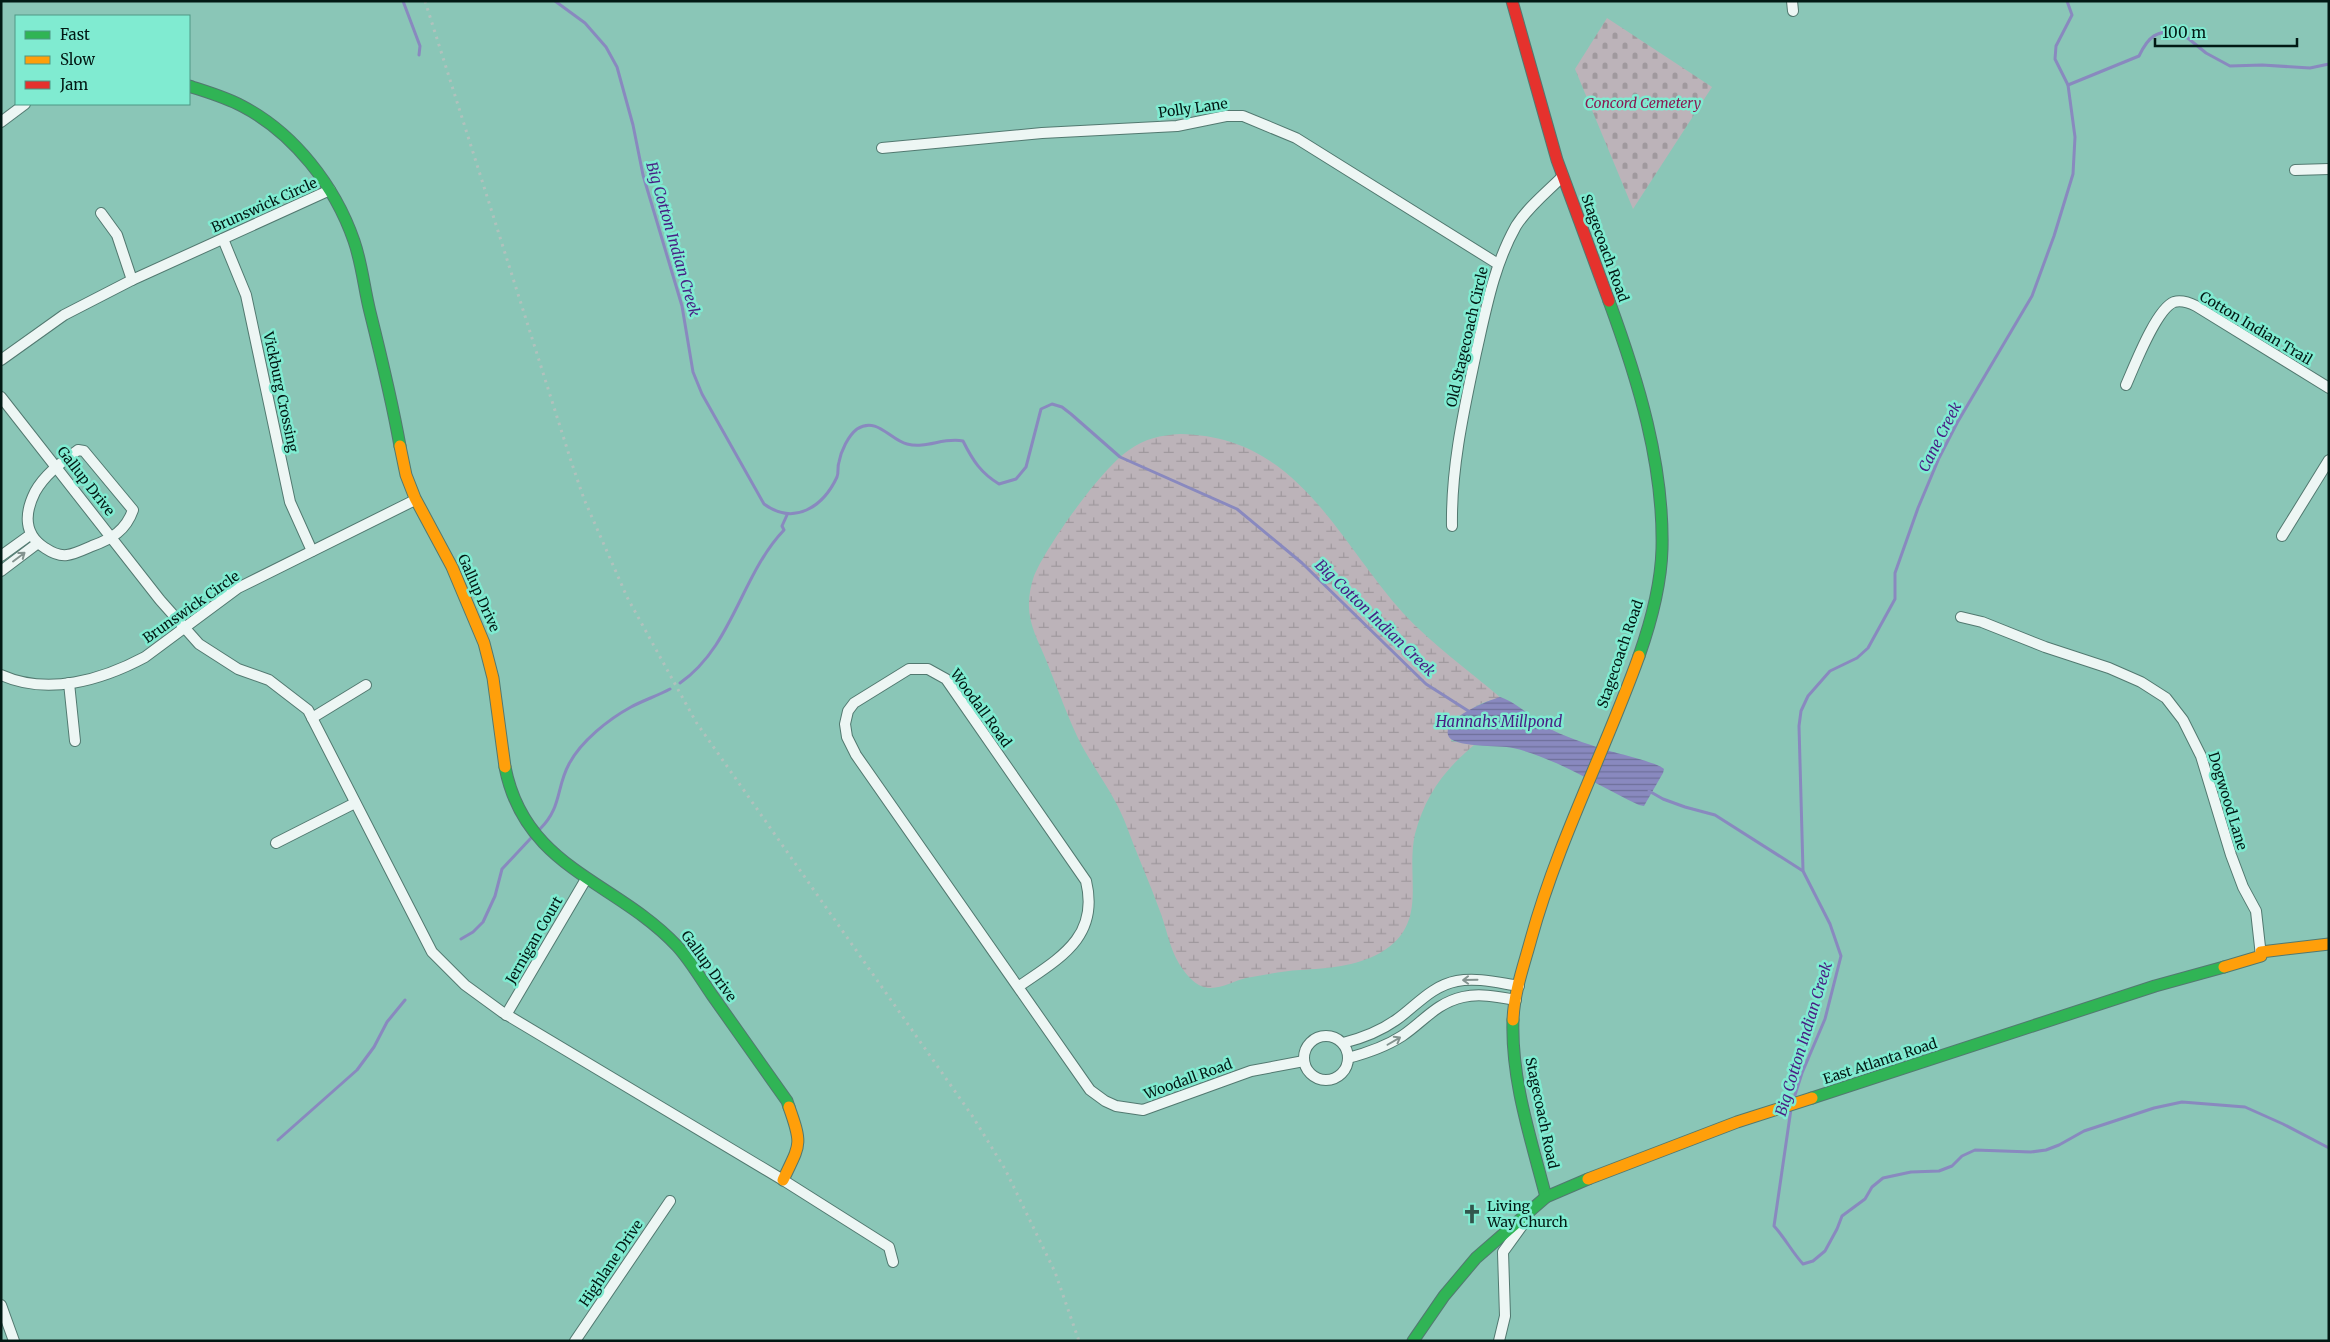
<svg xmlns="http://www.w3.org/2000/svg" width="2330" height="1342" font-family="Merriweather,serif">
<defs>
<pattern id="wetland-marsh" width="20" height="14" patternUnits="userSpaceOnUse" patternTransform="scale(1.25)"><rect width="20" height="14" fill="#bcb3b9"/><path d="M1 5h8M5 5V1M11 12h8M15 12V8" fill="none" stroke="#a0999e"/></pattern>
<pattern id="cemetery-stones" width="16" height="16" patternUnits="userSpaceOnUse" patternTransform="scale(1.25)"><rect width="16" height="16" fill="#bcb3b9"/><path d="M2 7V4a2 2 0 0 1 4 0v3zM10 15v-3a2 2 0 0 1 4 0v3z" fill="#a0999e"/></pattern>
<pattern id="water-rules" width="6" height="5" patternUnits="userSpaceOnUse" patternTransform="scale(1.25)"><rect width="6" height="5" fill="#8989bf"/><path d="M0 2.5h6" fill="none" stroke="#6e6f9a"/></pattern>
</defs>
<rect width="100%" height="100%" fill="#8ac6b7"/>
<path fill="url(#wetland-marsh)" d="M1180,434C1298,436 1335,537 1403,613C1432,644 1468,670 1501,698C1469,704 1465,714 1451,741L1474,745C1444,770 1425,796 1415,834C1405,879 1430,924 1380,953C1354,967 1329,968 1300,970C1282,971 1264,975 1246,978C1233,981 1218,991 1204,987C1192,984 1180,967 1175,956C1169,943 1166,928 1161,914C1150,883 1136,853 1125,822C1114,794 1096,772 1082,746C1068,719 1058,689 1046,660C1039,642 1028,624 1029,603C1029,594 1031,585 1034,576C1047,545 1101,469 1129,450C1144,439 1161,435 1180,434Z"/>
<polygon fill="url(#cemetery-stones)" points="1607,18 1712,87 1633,209 1575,69"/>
<path fill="url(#water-rules)" d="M1500,697C1520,704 1528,716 1545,726C1564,737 1585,743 1606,750C1616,753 1659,763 1664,769L1663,773L1644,806L1639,805C1598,786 1557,758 1513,748C1500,745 1451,748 1448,735C1443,718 1487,701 1500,697Z"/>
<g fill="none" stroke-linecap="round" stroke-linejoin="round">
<g stroke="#8989bf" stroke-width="3">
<polyline points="403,1 420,46 419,55"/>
<path d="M555,1L585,23L606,47L617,67L633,125L643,175L682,306L693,372L702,394L764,504C794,526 823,507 837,477C839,472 837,467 839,462C841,451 848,436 857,429C877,416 890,440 907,444C927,449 943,437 963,441C973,461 981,473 999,484L1016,479L1026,467L1041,409L1052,404L1062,407L1071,414L1120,457L1237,509L1302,563L1426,684L1470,712"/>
<path d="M2068,85L2139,56C2149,35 2156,32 2178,30L2206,53L2230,66L2262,65L2310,68L2329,64"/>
<path d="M680,683C733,646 741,575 784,530L782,526L787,515"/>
<polyline points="1649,791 1663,799 1685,807 1715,815 1803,871 1830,924 1841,956 1825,1019 1802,1073 1794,1098"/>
<path d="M540,829C562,807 556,788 569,764C581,741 609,719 631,707C644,700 657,696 670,689"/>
<polyline points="1803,870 1799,726 1801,711 1808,696 1830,671 1857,658 1868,648 1895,599 1895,573 1918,508 1939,458 1957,423 2032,296 2054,236 2073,174 2075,137 2068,85 2055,59 2056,46 2072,15 2067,1"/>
<polyline points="461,939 473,932 483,922 495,896 502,869 531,838"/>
<path d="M1791,1109L1774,1226C1785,1238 1792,1252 1803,1264L1813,1261L1825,1251L1837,1229L1842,1216L1865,1199L1872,1187L1883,1178L1911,1172L1939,1171L1952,1166L1962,1156L1975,1150L2031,1152L2046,1150L2059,1145L2084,1131L2154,1108L2182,1102L2245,1107L2283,1124L2329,1148"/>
<polyline points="278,1140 357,1070 374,1047 387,1022 405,1000"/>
</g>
<defs>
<g id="street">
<polyline points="1792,1 1793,11"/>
<polyline points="1,122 25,104"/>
<polyline points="882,148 1042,133 1177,126 1226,116 1243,116 1296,138 1498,264"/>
<polyline points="2295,170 2329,169"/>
<polyline points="101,213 117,235 132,280"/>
<polyline points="223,239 246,295 290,502 312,551"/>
<polyline points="1,360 64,315 132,280 330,190"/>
<path d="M2126,385C2134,367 2156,309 2174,302C2181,300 2190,303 2196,306L2329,388"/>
<polyline points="1,397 160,600 199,644 238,669 269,680 308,710 432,952 465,985 502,1012 783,1180 889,1247 893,1262"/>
<path d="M78,450L84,451L133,510C126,530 112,539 92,546C85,549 75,554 67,555C60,556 51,552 45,548C24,535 24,514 35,492C45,474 62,462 78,450Z"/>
<path d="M1452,526C1451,467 1464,410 1476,353C1486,309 1494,265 1516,226C1528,207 1547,192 1563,176"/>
<polyline points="2282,536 2329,460"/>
<polyline points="1,556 30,535"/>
<polyline points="1,571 38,543"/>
<polyline points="1961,617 1982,622 2045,647 2109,668 2141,682 2166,698 2183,720 2201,756 2231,855 2243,887 2256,911 2261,956"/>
<path d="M1,675C48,696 102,680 145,657L238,588L415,500"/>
<polyline points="69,683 75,741"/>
<polyline points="312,718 366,685"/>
<polyline points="276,843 355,803"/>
<path d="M1018,987L856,755L847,737L845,724L848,711L854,703L909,669H928L946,679L1086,881C1100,938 1058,959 1018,987L1090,1090L1105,1101L1116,1106L1143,1110L1251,1071L1304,1061"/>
<polyline points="506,1015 586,879"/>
<circle cx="1326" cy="1058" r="22"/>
<path d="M1343,1043C1363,1038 1379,1032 1396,1020C1416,1006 1431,986 1457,981C1477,977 1499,983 1519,986"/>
<path d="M1348,1058C1367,1053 1385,1047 1402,1036C1423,1022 1436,1003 1463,997C1480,993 1499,997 1516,1000"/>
<polyline points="1,1305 14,1341"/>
<polyline points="575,1341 670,1201"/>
<polyline points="1499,1341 1505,1316 1503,1252 1524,1223"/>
</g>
<g id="fast">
<path d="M189,86C207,92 225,97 242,106C294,133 335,186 354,241C362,264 364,288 370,312C381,356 392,401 400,446"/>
<path d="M1609,301C1638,380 1664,464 1662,549C1661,585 1651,622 1639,656"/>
<path d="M505,767C525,869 615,880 677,946C690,960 701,979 712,995C737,1030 762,1066 787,1101L789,1107"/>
<path d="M1513,1020C1511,1080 1531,1139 1546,1197"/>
<polyline points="1812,1098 2155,986 2224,967"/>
<polyline points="1413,1341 1444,1296 1476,1258 1546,1197 1588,1179"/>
</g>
<g id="slow">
<polyline points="400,446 406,475 415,498 452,567 484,643 493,678 505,767"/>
<polyline points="2224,967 2261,956 2261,952 2329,944"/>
<path d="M1513,1020C1514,992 1524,965 1531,939C1558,841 1605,751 1639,656"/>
<polyline points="1588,1179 1737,1122 1812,1098"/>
<path d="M783,1180C800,1144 803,1146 789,1107"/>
</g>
<polyline id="jam" points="1512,1 1557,160 1609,301"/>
</defs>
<use href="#street" stroke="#527970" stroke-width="12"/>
<use href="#fast" stroke="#527970" stroke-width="13"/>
<use href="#slow" stroke="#527970" stroke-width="13"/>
<use href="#jam" stroke="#527970" stroke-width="13"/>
<use href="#street" stroke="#edf6f4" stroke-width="10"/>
<use href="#fast" stroke="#30b455" stroke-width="11"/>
<use href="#slow" stroke="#ff9f0a" stroke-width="11"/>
<use href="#jam" stroke="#e5322d" stroke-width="11"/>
<polyline stroke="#b0c2bd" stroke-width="3" stroke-dasharray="2.5 5" stroke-linecap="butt" points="425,1 571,461 584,499 627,597 696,722 973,1117 1005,1169 1055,1272 1079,1341"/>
</g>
<defs><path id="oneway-shaft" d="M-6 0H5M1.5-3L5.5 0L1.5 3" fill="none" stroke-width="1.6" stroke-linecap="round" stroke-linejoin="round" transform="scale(1.25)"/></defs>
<g stroke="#83938f">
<use href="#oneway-shaft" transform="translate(19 557) rotate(-37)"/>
<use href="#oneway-shaft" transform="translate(1470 980) rotate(179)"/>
<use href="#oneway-shaft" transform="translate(1394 1041) rotate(-30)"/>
</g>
<defs>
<symbol id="church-bare" viewBox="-9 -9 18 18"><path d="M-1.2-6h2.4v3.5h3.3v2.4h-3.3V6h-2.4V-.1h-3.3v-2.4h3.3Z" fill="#32564d" stroke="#80ebd1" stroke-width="2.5" paint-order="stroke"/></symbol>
</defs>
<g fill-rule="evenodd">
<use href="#church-bare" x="1458" y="1200" width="28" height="28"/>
</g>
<g text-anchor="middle" stroke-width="5" stroke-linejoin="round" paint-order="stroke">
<g font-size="14" font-style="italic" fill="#8c1852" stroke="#80ebd1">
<text x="1643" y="108">Concord Cemetery</text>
</g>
<g font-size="14" fill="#021914" stroke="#80ebd1">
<text transform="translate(1193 108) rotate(-8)" y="5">Polly Lane</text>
<text transform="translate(264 205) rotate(-24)" y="5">Brunswick Circle</text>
<text transform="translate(1605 248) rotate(70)" y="5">Stagecoach Road</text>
<text transform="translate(2256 328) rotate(31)" y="5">Cotton Indian Trail</text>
<text transform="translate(1467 337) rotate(-77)" y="5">Old Stagecoach Circle</text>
<text transform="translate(281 392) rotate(78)" y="5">Vickburg Crossing</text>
<text transform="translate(86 481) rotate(52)" y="5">Gallup Drive</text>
<text transform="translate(479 593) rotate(66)" y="5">Gallup Drive</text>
<text transform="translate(191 607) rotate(-35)" y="5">Brunswick Circle</text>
<text transform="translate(1620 654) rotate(-71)" y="5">Stagecoach Road</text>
<text transform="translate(981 708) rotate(54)" y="5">Woodall Road</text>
<text transform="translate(2228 801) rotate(73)" y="5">Dogwood Lane</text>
<text transform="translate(534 940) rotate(-60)" y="5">Jernigan Court</text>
<text transform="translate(709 966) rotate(54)" y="5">Gallup Drive</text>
<text transform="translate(1880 1061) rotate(-18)" y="5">East Atlanta Road</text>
<text transform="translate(1188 1079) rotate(-20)" y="5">Woodall Road</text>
<text transform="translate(1542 1113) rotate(78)" y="5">Stagecoach Road</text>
<text transform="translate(611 1263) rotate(-56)" y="5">Highlane Drive</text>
</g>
<g font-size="14" fill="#021914" stroke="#80ebd1" text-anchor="start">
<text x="1487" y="1211">Living<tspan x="1487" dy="16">Way Church</tspan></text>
</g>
<g font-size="15" font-style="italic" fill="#481f84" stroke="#80ebd1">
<text transform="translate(673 239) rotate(74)" y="5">Big Cotton Indian Creek</text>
<text transform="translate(1940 437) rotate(-63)" y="5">Cane Creek</text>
<text transform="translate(1375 618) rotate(44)" y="5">Big Cotton Indian Creek</text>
<text x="1499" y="727">Hannahs Millpond</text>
<text transform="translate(1804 1039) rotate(-73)" y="5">Big Cotton Indian Creek</text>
</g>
</g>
<rect width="2330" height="1342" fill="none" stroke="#021914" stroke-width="5"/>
<rect x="15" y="15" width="175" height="90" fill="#80ebd1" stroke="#4e9785"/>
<rect x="25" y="31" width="25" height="8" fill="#30b455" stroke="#4e9785"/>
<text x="60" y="40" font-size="15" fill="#021914">Fast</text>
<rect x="25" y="56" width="25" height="8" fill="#ff9f0a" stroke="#4e9785"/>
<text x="60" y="65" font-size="15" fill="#021914">Slow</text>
<rect x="25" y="81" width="25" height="8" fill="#e5322d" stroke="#4e9785"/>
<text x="60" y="90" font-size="15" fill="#021914">Jam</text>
<path d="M2155 38v8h142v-8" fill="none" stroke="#021914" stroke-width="2.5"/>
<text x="2162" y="38" font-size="15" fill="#021914" stroke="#80ebd1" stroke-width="4" paint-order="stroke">100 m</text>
</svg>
